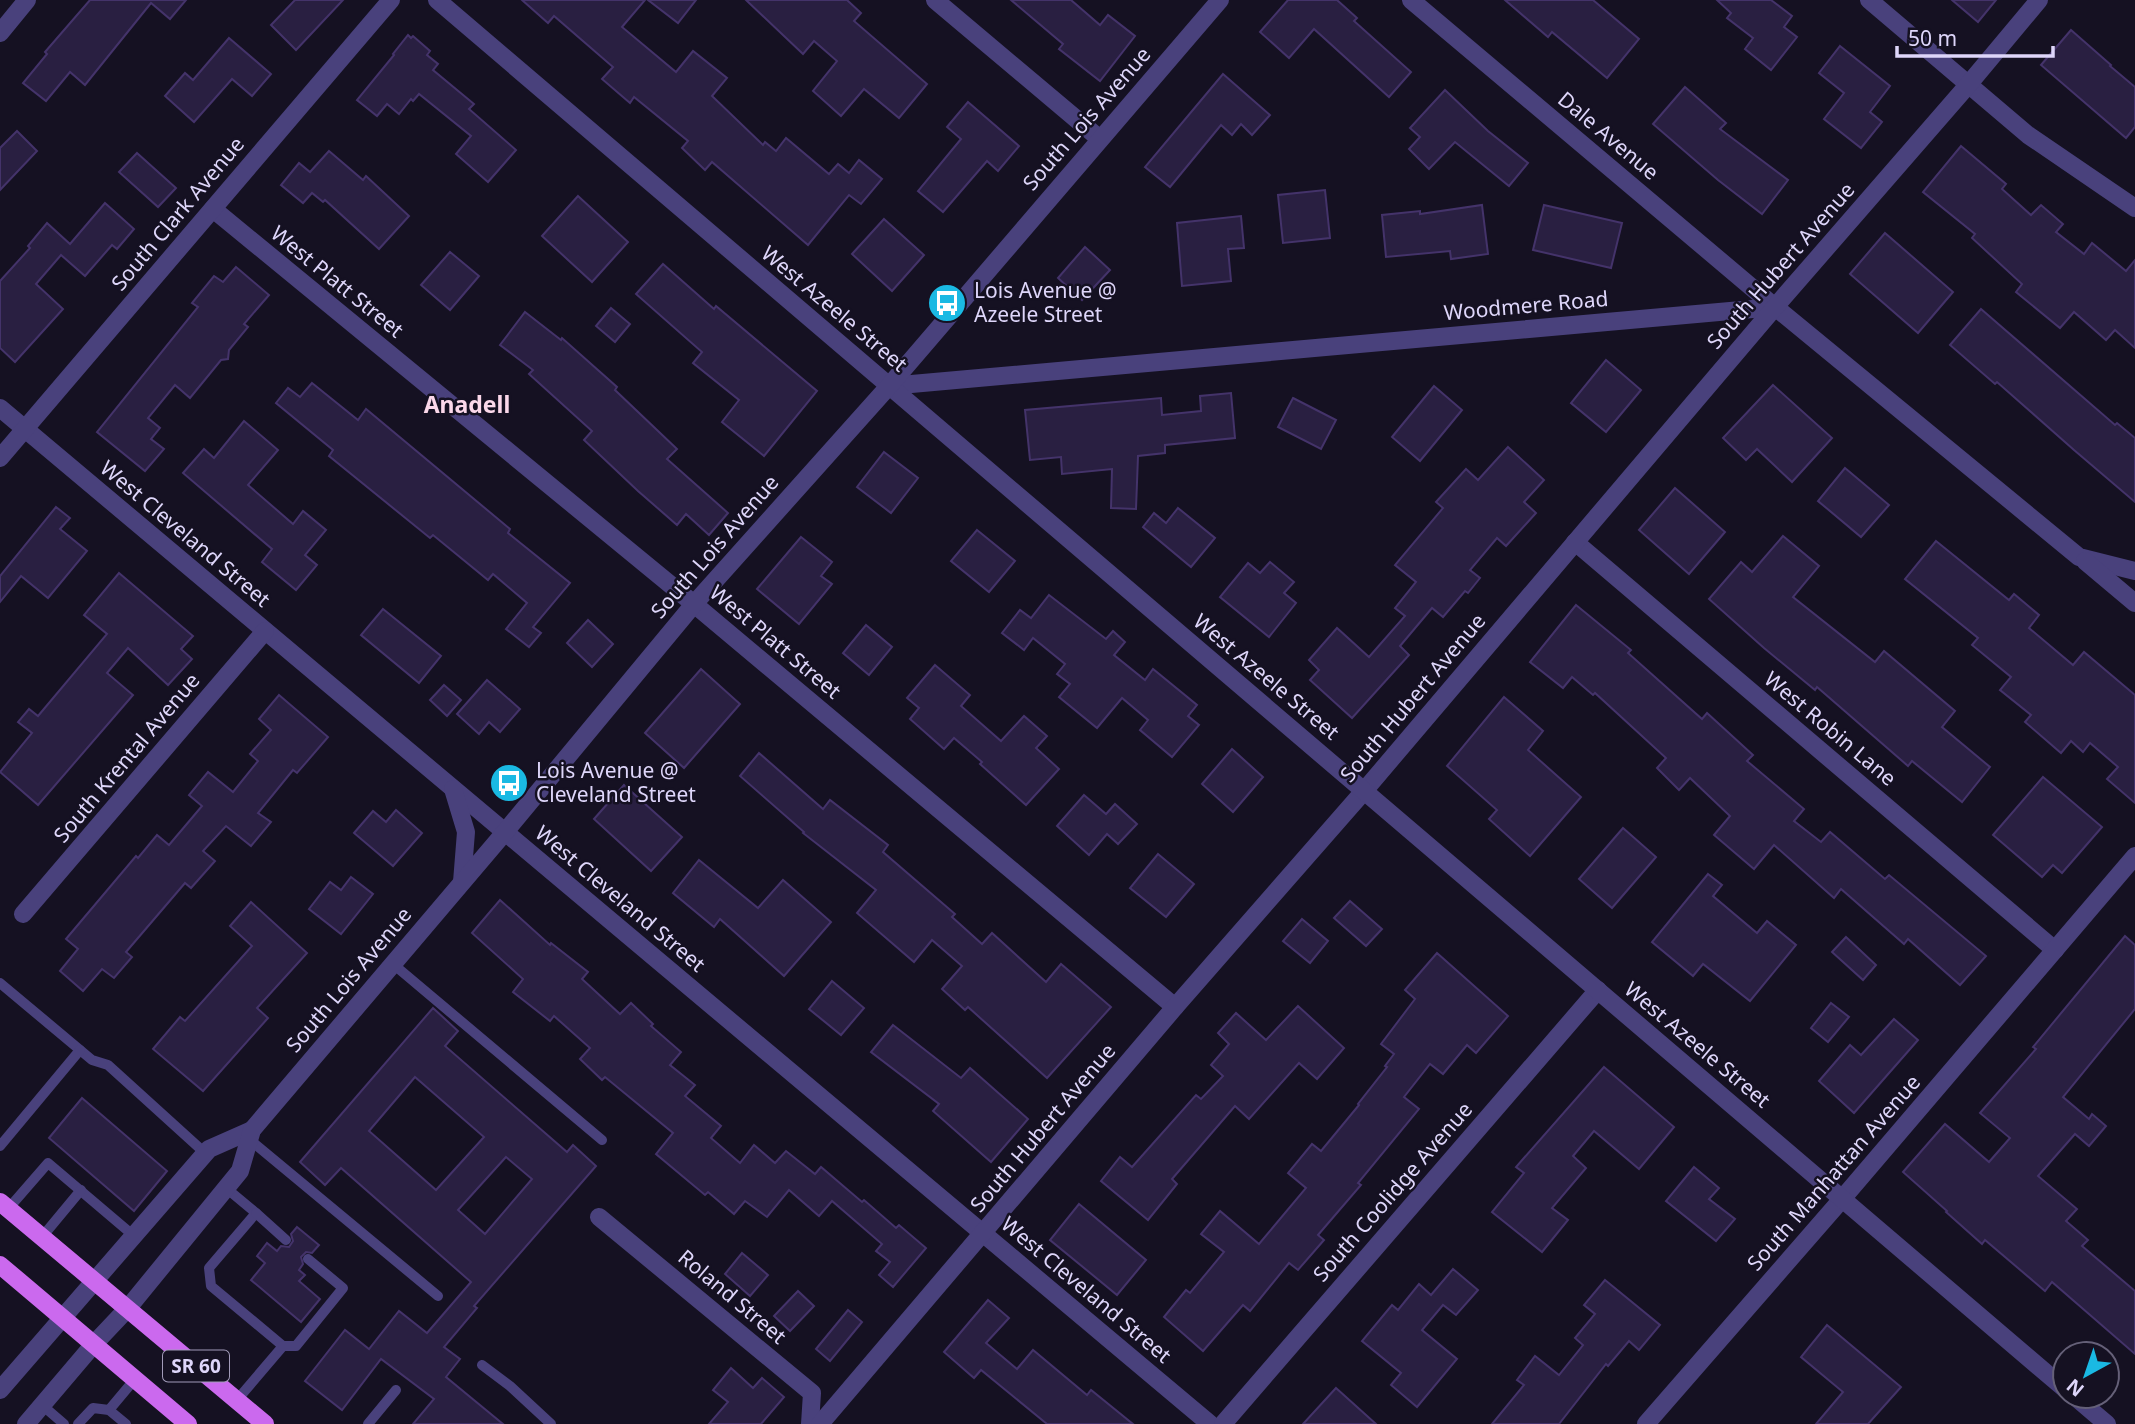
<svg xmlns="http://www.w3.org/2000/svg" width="2135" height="1424" font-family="'Noto Sans',sans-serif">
<rect width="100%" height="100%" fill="#151122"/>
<g fill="#291f41" stroke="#44336a" stroke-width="2" fill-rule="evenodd">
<polygon points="90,0 186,0 170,19 151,3 85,85 70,72 46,101 23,83 47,54 45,52"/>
<polygon points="295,0 343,0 296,50 271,25"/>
<polygon points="522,0 645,0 622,27 676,72 693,51 727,78 712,96 763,145 765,142 776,151 786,138 829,174 838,164 849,173 859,160 882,179 861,204 849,195 808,245 712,162 705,170 682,148 688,141 634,97 630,103 602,79 613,67 554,16 548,23"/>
<polygon points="648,0 696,0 678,23"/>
<polygon points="746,0 847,0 861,13 854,21 927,84 899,118 864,89 841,116 813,91 837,61 814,41 803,54"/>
<polygon points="1011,0 1071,0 1100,25 1108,15 1135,36 1100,81 1059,49 1063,44"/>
<polygon points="1288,0 1337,0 1357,18 1354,21 1411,72 1389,97 1314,29 1289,58 1260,32"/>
<polygon points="1505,0 1593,0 1639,39 1607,78 1552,32 1548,37"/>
<polygon points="1717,0 1771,0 1792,16 1784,27 1797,37 1771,70 1745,49 1753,38 1727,18 1731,13"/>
<polygon points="1952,0 1996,0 1978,22"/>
<polygon points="2071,30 2111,65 2110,66 2135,87 2135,127 2126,138 2041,65"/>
<polygon points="408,35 411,38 413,36 430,51 427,55 438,64 433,70 474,104 469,109 516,150 488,182 456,154 471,136 419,94 413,101 411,99 399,114 387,104 377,116 357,100 394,55 393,54"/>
<polygon points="229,38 271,74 252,96 232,79 194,122 165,96 185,73 193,80"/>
<polygon points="1840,46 1890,86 1870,112 1882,122 1861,148 1824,119 1844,93 1819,73"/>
<polygon points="1223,74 1270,115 1252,135 1241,124 1232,135 1221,125 1170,187 1145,167"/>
<polygon points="1685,87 1726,123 1720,129 1788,180 1762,214 1718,180 1653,124"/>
<polygon points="1445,90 1488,131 1528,163 1509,186 1455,142 1429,169 1409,149 1420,137 1410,128"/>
<polygon points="968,102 1019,146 998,171 987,161 943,212 918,191 961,139 947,127"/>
<polygon points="17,131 37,151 0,190 0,148"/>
<polygon points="1961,146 2006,184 2002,189 2031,215 2041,205 2063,224 2056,232 2084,254 2092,243 2126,271 2135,260 2135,348 2115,330 2106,340 2074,312 2060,328 2016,292 2022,284 1972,238 1975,234 1923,192"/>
<polygon points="329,151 363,180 366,176 409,216 379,249 325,200 323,202 312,193 303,203 281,185 299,163 310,172"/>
<polygon points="137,153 176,188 158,207 119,172"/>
<polygon points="1325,190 1330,238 1283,243 1278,195"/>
<polygon points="578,196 628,242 592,282 542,236"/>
<polygon points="105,203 134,229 117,249 112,245 85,276 61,255 36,284 63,309 15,362 0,348 0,281 30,248 28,246 47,223 70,244"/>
<polygon points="1482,205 1488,254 1451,259 1450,251 1386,257 1382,215 1420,211 1420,214"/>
<polygon points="1544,205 1622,223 1611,268 1533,250"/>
<polygon points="1241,216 1244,248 1228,249 1231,281 1182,286 1177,223"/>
<polygon points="884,219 924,255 892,291 852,254"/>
<polygon points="1885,233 1953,292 1918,333 1850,274"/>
<polygon points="1085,247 1110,270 1082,300 1058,278"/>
<polygon points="450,252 479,276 450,310 421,285"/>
<polygon points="663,264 714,309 716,306 817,391 764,456 722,422 739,400 693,363 702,352 636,294"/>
<polygon points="236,267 269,295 244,324 248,327 229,350 228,359 221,360 190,398 175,385 148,418 160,428 151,439 164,449 145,471 97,432 198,307 192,303 214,276 223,282"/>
<polygon points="611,308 630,324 615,342 596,326"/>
<polygon points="1981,309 2115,425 2117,423 2135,438 2135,502 2074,450 1997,382 1995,384 1950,345"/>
<polygon points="525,312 561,340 562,338 617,387 615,390 677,449 667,459 728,513 709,535 686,514 677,525 638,491 584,440 592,431 529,374 533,370 500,345"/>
<polygon points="1606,360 1641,390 1606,432 1571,403"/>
<polygon points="312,383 358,420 366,409 510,529 508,533 570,583 533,627 541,633 529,647 506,629 527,603 493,574 488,580 433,535 430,538 329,456 333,450 276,403 288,388 300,397"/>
<polygon points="1773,385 1832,438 1792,482 1757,449 1746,460 1723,438"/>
<polygon points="1434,386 1462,410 1420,461 1392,437"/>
<polygon points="1231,393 1235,438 1165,445 1165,453 1138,456 1136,509 1111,508 1112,469 1062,474 1061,457 1030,460 1025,410 1161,398 1162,415 1201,411 1200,396"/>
<polygon points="1293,398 1336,420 1321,449 1278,427"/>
<polygon points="244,421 278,450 248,485 293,524 303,511 326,530 305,555 317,565 296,590 262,562 272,549 183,473 204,449 214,458"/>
<polygon points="1508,447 1544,480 1524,502 1536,513 1506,546 1497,538 1470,570 1480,578 1468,593 1465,591 1443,617 1432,608 1400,646 1409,655 1352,718 1310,680 1319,670 1309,660 1337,628 1369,657 1405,616 1395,608 1416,582 1395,565 1443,508 1436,502 1466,469 1478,480"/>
<polygon points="884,452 918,478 891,513 857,487"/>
<polygon points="1845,468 1889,505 1861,537 1818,501"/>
<polygon points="1675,488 1725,532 1689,574 1639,530"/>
<polygon points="56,507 70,518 60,529 87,551 48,598 21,576 0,602 0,576"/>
<polygon points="1178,508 1215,538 1191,567 1143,527 1154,513 1166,523"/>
<polygon points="977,530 1015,561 989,592 951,561"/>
<polygon points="1783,536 1819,566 1793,597 1875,662 1884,651 1955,711 1942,727 1990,767 1962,802 1912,761 1908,766 1817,687 1815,690 1764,648 1709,599 1741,562 1752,572"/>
<polygon points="801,537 832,562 821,576 832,584 799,624 757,589"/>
<polygon points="1936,541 2009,600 2014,594 2039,615 2029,628 2073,665 2084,652 2135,695 2135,803 2107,779 2118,767 2090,743 2083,752 2071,741 2061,753 2025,722 2031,715 2000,690 2011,677 1972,645 1978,638 1905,579"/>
<polygon points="1270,562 1294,582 1284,593 1296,603 1269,637 1220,597 1248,563 1260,573"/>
<polygon points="119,573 193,636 181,649 192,659 168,685 128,648 107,673 133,695 38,805 0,772 32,733 18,722 29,709 38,716 107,634 84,615"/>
<polygon points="1049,595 1106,639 1113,631 1125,642 1114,655 1145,680 1153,669 1197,705 1188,716 1199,725 1172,757 1140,730 1148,720 1122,698 1097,728 1059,697 1070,684 1057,674 1065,664 1033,638 1024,650 1002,633 1020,610 1031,618"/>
<polygon points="1576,605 1631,650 1628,653 1702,719 1707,713 1753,755 1747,761 1804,809 1794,821 1821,842 1830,832 1885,879 1889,875 1986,956 1960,985 1908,939 1904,944 1841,889 1834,898 1774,845 1754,869 1714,835 1730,816 1690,778 1679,790 1657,768 1666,758 1595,693 1593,695 1572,677 1563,688 1530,662"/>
<polygon points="383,609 441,656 419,683 361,635"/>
<polygon points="588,620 613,644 592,667 567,643"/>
<polygon points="866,625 892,647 869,675 843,653"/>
<polygon points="935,665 970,695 961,706 1001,741 1024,716 1047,736 1036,748 1059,769 1026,805 980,764 982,762 954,738 944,749 910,719 919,708 907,698"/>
<polygon points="701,669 740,704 684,768 645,733"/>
<polygon points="487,680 520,709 500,732 489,722 479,734 457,714"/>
<polygon points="444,685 461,700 447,716 430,700"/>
<polygon points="279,695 328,737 297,773 293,770 258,813 271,822 251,846 226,826 203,851 215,861 191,888 185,883 126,952 132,957 114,978 102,969 83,991 60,971 78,949 66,939 136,856 138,858 157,835 169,845 202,806 189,795 208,772 233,792 258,761 250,754 271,730 259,719"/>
<polygon points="1504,697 1543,731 1528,750 1581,797 1530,856 1489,819 1497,810 1447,766"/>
<polygon points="1232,749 1263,777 1233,812 1202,784"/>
<polygon points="759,753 823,809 830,800 888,845 883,852 955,914 952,917 982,944 992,933 1046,982 1061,964 1111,1007 1047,1078 968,1007 965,1010 942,989 962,966 932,940 914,962 857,913 876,890 803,833 804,832 740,776"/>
<polygon points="2043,777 2102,827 2062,873 2053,865 2042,877 1993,835"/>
<polygon points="624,785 682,837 651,871 594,819"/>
<polygon points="1084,795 1106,814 1115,804 1137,824 1118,844 1107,834 1089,855 1057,826"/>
<polygon points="396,810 422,833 393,866 354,833 373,811 386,822"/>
<polygon points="1623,828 1656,857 1612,908 1579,879"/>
<polygon points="1158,854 1194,884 1166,917 1130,888"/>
<polygon points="699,860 758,908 783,880 831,922 784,976 720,919 714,927 673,893"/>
<polygon points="1708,874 1722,885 1713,896 1757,933 1767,921 1796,945 1750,1001 1703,964 1693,976 1652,942"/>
<polygon points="351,877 373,894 341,934 309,909 330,882 341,890"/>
<polygon points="500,900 550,945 551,943 588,972 582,979 620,1014 631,1003 653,1024 651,1026 681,1052 670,1065 695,1085 685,1096 721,1126 711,1138 740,1163 754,1145 775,1163 786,1151 815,1174 821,1167 862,1202 864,1200 896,1228 899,1225 926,1248 893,1287 879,1275 890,1262 876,1251 882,1244 832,1201 819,1216 789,1190 767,1217 745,1201 734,1214 708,1192 705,1195 656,1154 673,1133 605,1077 602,1080 580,1059 590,1048 554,1016 550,1021 513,992 523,979 472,933"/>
<polygon points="1350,901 1382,929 1366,946 1334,918"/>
<polygon points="251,902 307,953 257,1008 268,1018 203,1091 153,1049 180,1017 185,1021 252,946 230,926"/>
<polygon points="1302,919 1328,941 1310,963 1283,941"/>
<polygon points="2125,936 2135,945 2135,1009 2063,1097 2089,1119 2092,1114 2106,1126 2089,1146 2075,1134 2038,1176 2077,1209 2066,1221 2088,1240 2082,1246 2135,1291 2135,1354 2052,1282 2045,1291 1985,1240 1982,1244 1946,1212 1947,1211 1903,1172 1945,1124 1989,1162 2010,1138 1980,1113 2036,1049 2033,1047"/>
<polygon points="1846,937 1876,965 1863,980 1832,952"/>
<polygon points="1437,953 1508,1016 1476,1053 1467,1045 1443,1074 1430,1064 1404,1097 1419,1109 1358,1183 1361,1185 1318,1235 1324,1240 1298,1270 1289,1263 1250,1311 1243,1305 1203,1351 1164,1317 1186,1290 1190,1293 1224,1252 1201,1234 1220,1211 1259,1244 1306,1188 1288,1173 1312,1144 1321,1151 1359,1105 1358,1104 1387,1067 1385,1066 1394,1054 1381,1044 1415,999 1405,990"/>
<polygon points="832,981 864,1008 841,1035 809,1009"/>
<polygon points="1831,1003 1849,1017 1828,1042 1811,1028"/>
<polygon points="1298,1006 1344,1048 1317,1079 1299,1063 1249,1119 1235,1106 1172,1179 1177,1184 1148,1220 1101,1181 1120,1157 1132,1167 1196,1095 1201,1099 1223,1076 1211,1065 1229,1044 1218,1033 1236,1013 1266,1040"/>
<path d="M433,1008L458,1031L445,1046L567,1152L573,1145L596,1166L474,1306L477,1308L444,1347L460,1359L446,1377L503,1424H413L434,1399L381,1359L342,1410L305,1381L345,1330L369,1349L399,1311L427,1333L471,1282L341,1168L325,1185L300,1162ZM415,1077L484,1137L436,1190L369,1131ZM506,1157L532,1179L485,1234L458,1210Z"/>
<polygon points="1894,1019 1918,1040 1854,1113 1819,1081 1850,1045 1861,1055"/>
<polygon points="893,1025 961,1078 970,1068 1028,1119 991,1162 933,1111 939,1104 871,1052"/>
<polygon points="1604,1067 1674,1127 1639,1169 1594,1131 1573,1156 1586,1168 1552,1208 1568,1220 1542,1252 1492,1212 1524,1173 1516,1167"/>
<polygon points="82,1098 167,1171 134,1211 49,1138"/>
<polygon points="1694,1167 1719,1188 1709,1199 1735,1219 1716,1241 1666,1201"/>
<polygon points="1079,1204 1146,1260 1117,1295 1050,1240"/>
<polygon points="297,1227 319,1245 312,1253 306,1252 301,1257 303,1264 299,1270 305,1275 299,1281 320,1299 301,1322 251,1280 265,1263 257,1256 267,1243 277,1251 281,1246 289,1247 293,1241 291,1234"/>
<polygon points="742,1253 768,1275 750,1296 725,1274"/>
<polygon points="1453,1269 1478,1290 1456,1315 1443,1305 1422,1330 1457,1359 1417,1407 1391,1385 1401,1373 1362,1341 1392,1305 1398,1310 1419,1284 1431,1295"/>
<polygon points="1605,1280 1660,1325 1639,1350 1629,1341 1608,1366 1606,1364 1559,1424 1492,1424 1524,1385 1517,1380 1535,1356 1559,1375 1583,1345 1575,1338 1595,1314 1584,1305"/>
<polygon points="798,1291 814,1306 790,1331 774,1316"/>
<polygon points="988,1300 1009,1318 986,1343 1017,1369 1033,1350 1087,1395 1091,1390 1133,1424 1047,1424 981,1370 974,1378 944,1352"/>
<polygon points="848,1310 862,1322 830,1361 816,1349"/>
<polygon points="1827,1325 1901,1387 1868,1424 1816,1424 1843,1392 1801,1357"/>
<polygon points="731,1368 753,1388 762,1378 784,1397 761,1424 709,1424 728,1402 713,1390"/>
<polygon points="1336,1388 1376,1424 1303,1424"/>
</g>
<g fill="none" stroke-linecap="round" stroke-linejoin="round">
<g stroke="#49417c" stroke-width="10">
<polyline points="393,964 602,1140"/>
<polyline points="0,983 92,1060 108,1065 205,1153"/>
<polyline points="249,1139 438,1296"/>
<polyline points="0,1146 80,1050"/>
<polyline points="226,1188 256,1213 209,1268 211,1286 283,1346 237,1400"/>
<polyline points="8,1209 48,1163 134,1236"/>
<polyline points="256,1213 286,1240"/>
<polyline points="42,1237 81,1190"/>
<polyline points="283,1346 296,1346 343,1288 308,1259"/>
<polyline points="482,1365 510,1386 551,1424"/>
<polyline points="42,1405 64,1424"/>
<polyline points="109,1410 135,1379"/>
<polyline points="78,1424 93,1408 109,1410 126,1424"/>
<polyline points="368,1424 396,1390"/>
</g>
<g stroke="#49417c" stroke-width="18">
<polyline points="935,0 1100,139"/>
<polyline points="1411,0 1775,307"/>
<polyline points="1869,0 2028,135 2135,208"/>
<polyline points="0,33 27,0"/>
<polyline points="213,209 694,604 1175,1007"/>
<polyline points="889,386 1775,307 2079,557 2135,571"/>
<polyline points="0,408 1210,1424"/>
<polyline points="0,458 391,0"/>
<polyline points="1575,542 2055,950"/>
<polyline points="2085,561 2135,603"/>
<polyline points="23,914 265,631"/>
<polyline points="599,1217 812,1393 810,1424"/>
<polyline points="820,1424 1175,1007 1364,791 1775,307 1968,85 2039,0"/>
<polyline points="1223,1424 1598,990"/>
<polyline points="1646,1424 1842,1199 2135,856"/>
</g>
<g stroke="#49417c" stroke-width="18">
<polyline points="437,0 2065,1389"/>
<polyline points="453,789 466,832 462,882"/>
<polyline points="0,1390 209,1149 252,1130"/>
<polyline points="2074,1396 2107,1424"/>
<polyline points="26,1424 94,1344 128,1308 240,1171 252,1130 505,832 694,604 889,386 1220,0"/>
</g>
<g stroke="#cb69ee" stroke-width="18">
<polyline points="0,1202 265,1424"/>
<polyline points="0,1265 188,1424"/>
</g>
</g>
<defs>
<symbol id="bus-disc" viewBox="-11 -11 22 22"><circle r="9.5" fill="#1ab9e3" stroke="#151122"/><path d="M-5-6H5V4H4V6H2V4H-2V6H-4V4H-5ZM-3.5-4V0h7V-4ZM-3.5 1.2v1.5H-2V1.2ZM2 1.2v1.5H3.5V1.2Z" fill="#fff"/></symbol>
</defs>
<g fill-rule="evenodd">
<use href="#bus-disc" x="925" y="281" width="44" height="44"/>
<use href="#bus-disc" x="487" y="761" width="44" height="44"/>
</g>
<g text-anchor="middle" stroke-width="5" stroke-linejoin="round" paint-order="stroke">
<rect fill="#151122" stroke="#a29bb9" stroke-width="2" x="163" y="1350.5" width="66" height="31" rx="5"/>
<g font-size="19" font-weight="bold" fill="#ded6fa">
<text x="196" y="1373">SR 60</text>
</g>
<g font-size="21" fill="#ded6fa" stroke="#151122">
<text transform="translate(1087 119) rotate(-49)" y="7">South Lois Avenue</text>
<text transform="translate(1608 136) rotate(40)" y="7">Dale Avenue</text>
<text transform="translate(178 214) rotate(-50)" y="7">South Clark Avenue</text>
<text transform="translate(1781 266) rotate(-49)" y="7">South Hubert Avenue</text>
<text transform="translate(337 282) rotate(39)" y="7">West Platt Street</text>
<text transform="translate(1526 306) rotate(-5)" y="7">Woodmere Road</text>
<text transform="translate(834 309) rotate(40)" y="7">West Azeele Street</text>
<text transform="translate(185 534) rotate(40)" y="7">West Cleveland Street</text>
<text transform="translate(715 547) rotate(-49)" y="7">South Lois Avenue</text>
<text transform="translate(775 642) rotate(40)" y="7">West Platt Street</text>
<text transform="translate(1266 677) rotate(40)" y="7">West Azeele Street</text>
<text transform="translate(1413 698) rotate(-50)" y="7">South Hubert Avenue</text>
<text transform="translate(1830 729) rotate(40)" y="7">West Robin Lane</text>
<text transform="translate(127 758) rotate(-50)" y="7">South Krental Avenue</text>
<text transform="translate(620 899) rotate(40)" y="7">West Cleveland Street</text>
<text transform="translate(349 980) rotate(-50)" y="7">South Lois Avenue</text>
<text transform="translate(1697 1045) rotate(40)" y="7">West Azeele Street</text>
<text transform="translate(1043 1128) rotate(-50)" y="7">South Hubert Avenue</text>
<text transform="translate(1834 1173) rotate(-49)" y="7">South Manhattan Avenue</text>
<text transform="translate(1393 1192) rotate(-49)" y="7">South Coolidge Avenue</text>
<text transform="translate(1086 1290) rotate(40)" y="7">West Cleveland Street</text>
<text transform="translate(732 1297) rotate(40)" y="7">Roland Street</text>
</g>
<g font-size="21" fill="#ded6fa" stroke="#151122" text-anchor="start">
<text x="974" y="298">Lois Avenue @<tspan x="974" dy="24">Azeele Street</tspan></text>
<text x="536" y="778">Lois Avenue @<tspan x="536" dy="24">Cleveland Street</tspan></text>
</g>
<g font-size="23" font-weight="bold" fill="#fbd8ea" stroke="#151122">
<text x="467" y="413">Anadell</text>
</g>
</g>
<g transform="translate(2086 1375) rotate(220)"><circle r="33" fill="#151122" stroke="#656078" stroke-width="2"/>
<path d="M0-5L12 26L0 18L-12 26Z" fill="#1ab9e3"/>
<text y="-10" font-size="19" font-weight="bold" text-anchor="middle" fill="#ded6fa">N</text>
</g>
<path d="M1897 46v10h156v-10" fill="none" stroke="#ded6fa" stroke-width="3.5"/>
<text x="1908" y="46" font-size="21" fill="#ded6fa" stroke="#151122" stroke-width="5" paint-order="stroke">50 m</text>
</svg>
